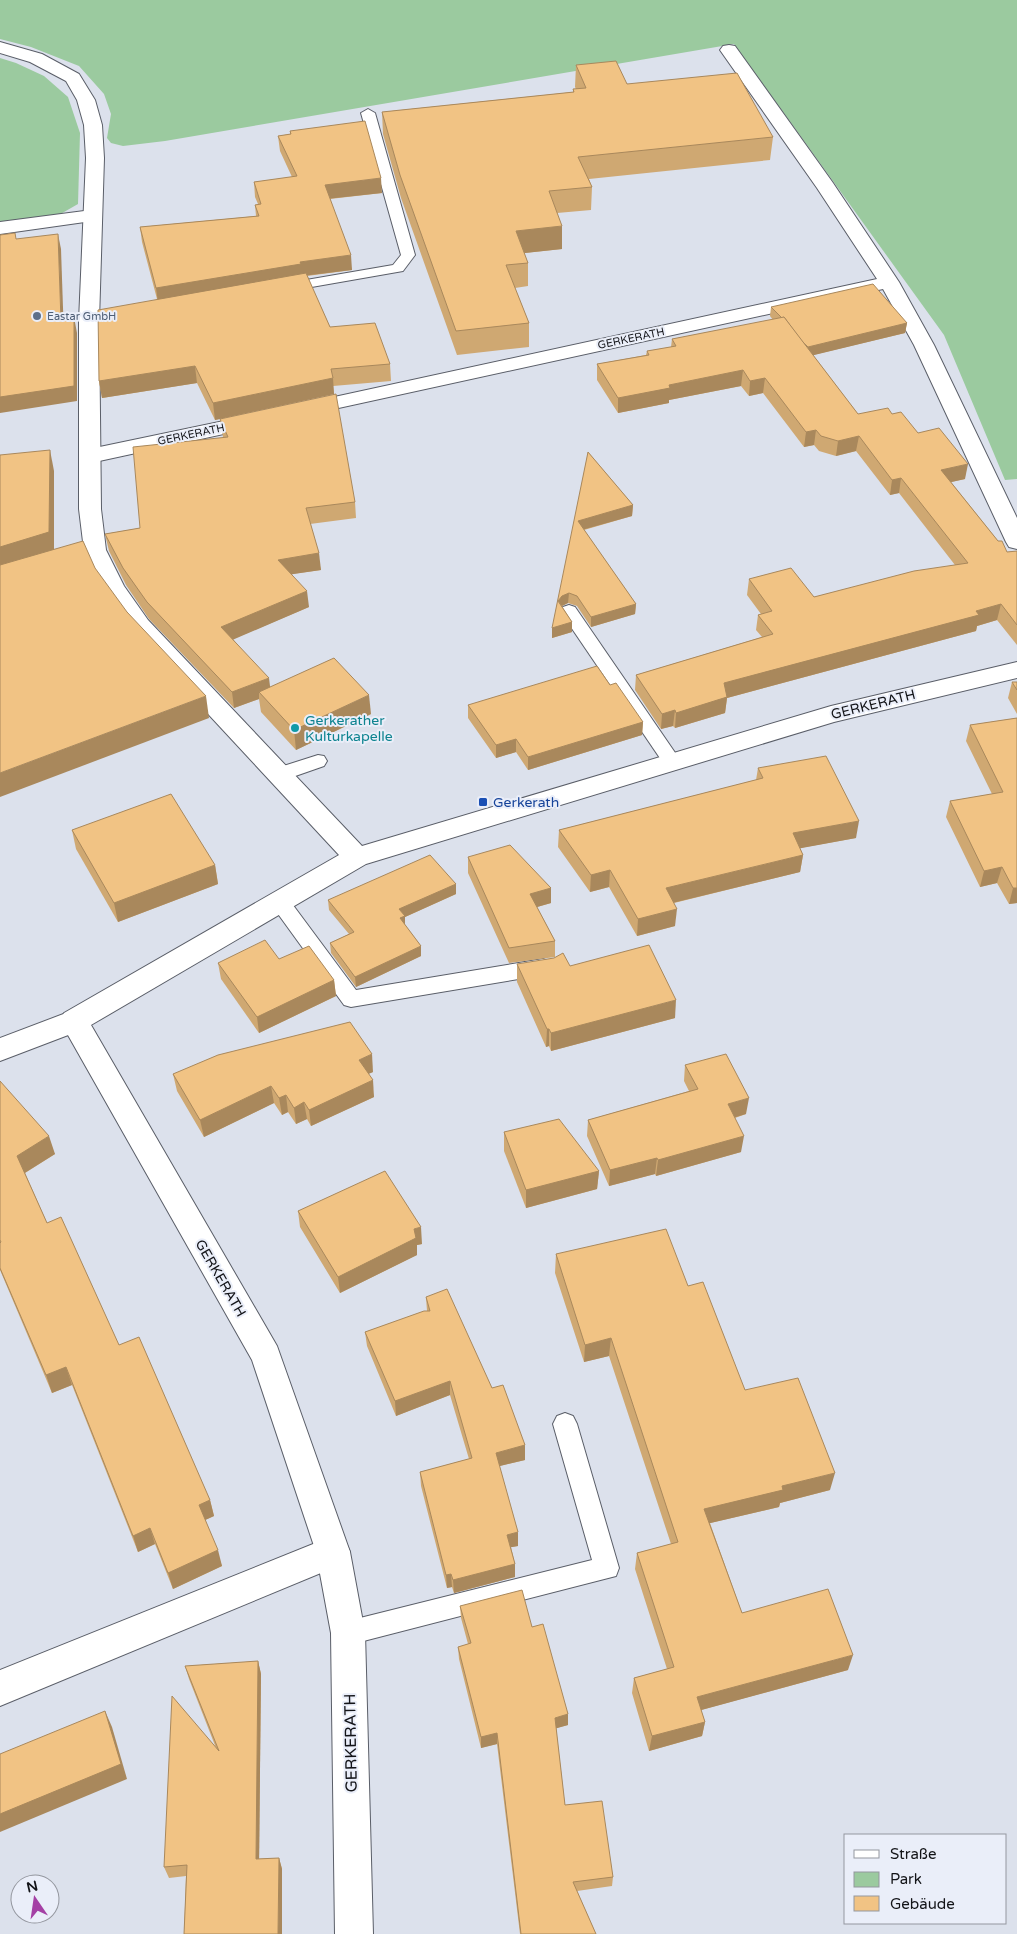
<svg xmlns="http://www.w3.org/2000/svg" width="1017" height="1934" font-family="'Varela Round',sans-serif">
<rect width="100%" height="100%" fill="#dce1ec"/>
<g fill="#9bca9f">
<polygon points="0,0 1017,0 1017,479 1005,480 944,335 734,44 165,141 123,146 111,143 107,138 111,114 104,94 79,66 31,47 0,39"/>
<polygon points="0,58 16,63 44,76 68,97 80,133 78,204 57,216 0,222"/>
</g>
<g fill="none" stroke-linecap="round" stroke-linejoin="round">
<defs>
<g id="service">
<polygon points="368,109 375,113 415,255 403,271 283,292 278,291 276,288 278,285 283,284 393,265 401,255 361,113"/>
<polygon points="569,605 575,607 678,757 681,762 678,767 672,768 666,767 560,611 563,607"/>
<polygon points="318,755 324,756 327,761 324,766 281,781 274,779 272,774 274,769"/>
<polygon points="280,895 287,897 356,990 543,959 550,962 553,967 550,972 543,975 351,1007 344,1005 273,907 270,902 273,897"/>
<polygon points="565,1413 573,1416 577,1424 619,1568 616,1576 348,1645 339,1642 335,1633 339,1624 348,1621 592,1560 553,1424 557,1416"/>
</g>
<g id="minor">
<polygon points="729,45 735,46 833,183 899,282 934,345 1017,518 1017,549 1009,547 1006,542 914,345 883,289 302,416 294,415 291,410 294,405 302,404 877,279 817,188 720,50 723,46"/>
<polygon points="92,210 99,212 102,216 99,220 0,234 0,222"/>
<polygon points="257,414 265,415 268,420 265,425 90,463 82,461 79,456 82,451 90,449"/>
<polygon points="74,1010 84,1013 88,1021 84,1029 0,1061 0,1038"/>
<polygon points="333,1536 345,1541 350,1552 345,1563 0,1706 0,1670"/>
</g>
<polygon id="tertiary" points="0,42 42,54 79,74 95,100 102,125 104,158 99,321 101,509 106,550 124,586 148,620 362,846 831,706 1017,662 1017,678 834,722 366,864 91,1025 277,1346 350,1552 365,1633 373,1934 335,1934 331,1633 316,1552 252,1360 60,1021 64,1013 339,855 132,632 101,588 84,550 79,509 79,321 86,158 84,125 77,100 66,81 30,62 0,53"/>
</defs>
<use href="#service" stroke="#5a5e68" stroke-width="2"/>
<use href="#minor" stroke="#5a5e68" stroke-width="2"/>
<use href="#tertiary" stroke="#5a5e68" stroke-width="2"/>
<use href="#service" fill="#fff" fill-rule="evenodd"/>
<use href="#minor" fill="#fff" fill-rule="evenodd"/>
<use href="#tertiary" fill="#fff" fill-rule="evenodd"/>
</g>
<g fill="#cfa872">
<polygon points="576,65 773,137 770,160 589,179 592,187 591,210 557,213 562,249 524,253 528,263 528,286 515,288 529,323 529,347 457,355 401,198 383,134 382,112 573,92 573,89 576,89 575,87"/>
<polygon points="290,131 382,193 330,199 352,270 307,276 330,327 390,364 391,381 333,386 334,394 215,420 197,383 102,398 99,381 157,299 142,242 140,227 256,216 255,205 258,204 255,197 254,182 292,177 280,151 278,136 290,134"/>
<polygon points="771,307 907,323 905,333 813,355 858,414 892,414 918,433 965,479 951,482 1007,552 1017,551 1017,645 997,620 977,626 976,631 727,698 725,713 675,728 673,726 661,729 635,690 636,675 762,637 756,630 758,615 761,614 747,595 749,579 814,597 955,565 899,493 890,495 856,451 836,456 819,451 814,445 804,447 763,393 749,396 741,386 669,400 669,403 618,413 597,380 597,364 646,355 647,351 671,347 672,339 773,320 770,316"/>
<polygon points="220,419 355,502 356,518 310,524 321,570 292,574 309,607 233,639 270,687 371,714 296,750 261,712 259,699 234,708 149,619 126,585 109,551 105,534 140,528 223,437"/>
<polygon points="588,452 633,505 632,516 584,530 636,604 635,614 591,627 577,606 568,603 562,606 572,622 572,632 552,638"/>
<polygon points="1012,682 1017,682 1017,714 1008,698"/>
<polygon points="610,685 643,722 642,735 528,770 516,752 496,758 468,718 468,705"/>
<polygon points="1017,718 1017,903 1009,904 997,883 980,887 946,817 950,801 992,794 966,741 970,725"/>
<polygon points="758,768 856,838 800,848 803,855 800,872 674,903 675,926 637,936 609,887 590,892 558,847 559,830 756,780"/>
<polygon points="72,830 215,865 218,884 118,922 76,849"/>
<polygon points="468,857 551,888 551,903 537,907 555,941 555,957 509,963 468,873"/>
<polygon points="456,884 456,894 405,917 405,925 421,946 421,956 356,987 331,953 330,943 349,934 329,910 328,900"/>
<polygon points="279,959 334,980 336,996 259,1033 221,979 218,963"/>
<polygon points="517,964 570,966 675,1018 551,1051 549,1046 546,1047 517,982"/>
<polygon points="685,1065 746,1114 735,1118 741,1152 656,1176 655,1174 609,1186 587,1136 588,1120 689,1091 684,1081"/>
<polygon points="373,1072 368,1074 374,1097 311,1126 307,1119 296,1124 288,1112 282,1115 274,1103 204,1137 177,1091 173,1074"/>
<polygon points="0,1081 55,1154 25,1173 47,1223 210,1500 214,1516 205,1520 222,1566 173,1589 155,1544 138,1552 72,1385 52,1393 0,1270"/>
<polygon points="504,1132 599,1171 597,1189 526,1208 504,1151"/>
<polygon points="298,1211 422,1244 417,1245 417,1255 340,1293 300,1227"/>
<polygon points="556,1254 688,1286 745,1390 830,1490 780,1503 779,1507 710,1523 742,1613 848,1670 701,1710 705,1722 702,1736 649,1751 632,1693 634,1678 667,1669 635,1569 637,1553 671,1544 609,1356 584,1362 555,1273"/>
<polygon points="426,1297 492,1388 525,1445 525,1460 499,1466 518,1546 511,1547 515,1564 515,1577 454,1593 452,1587 447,1588 421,1486 420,1472 469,1459 450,1395 396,1416 367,1346 365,1332 427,1311"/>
<polygon points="460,1606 532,1627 568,1725 556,1728 565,1805 613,1877 612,1886 577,1891 596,1934 520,1934 497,1744 481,1748 459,1659 458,1647 468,1644 461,1618"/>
<polygon points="258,1661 261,1674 259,1859 279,1858 282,1869 282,1934 184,1934 186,1876 169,1878 164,1867 216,1748 189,1679 185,1666"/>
</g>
<g fill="#a9885c">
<polygon points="381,178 382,193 326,199 325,185"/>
<polygon points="562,226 562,249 516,254 516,231"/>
<polygon points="58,234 61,249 64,337 61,321"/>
<polygon points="351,255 352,270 302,276 158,303 156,288 300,262"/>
<polygon points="74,317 77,333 77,401 0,413 0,397"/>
<polygon points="907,323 905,333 806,357 808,347"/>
<polygon points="195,366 197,383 102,398 99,381"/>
<polygon points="743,370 741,386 669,400 669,403 618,413 618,398 669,385"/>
<polygon points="333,378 334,394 215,420 213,403"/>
<polygon points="765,378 763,393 749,396 750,381"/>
<polygon points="816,430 814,445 804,447 806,432"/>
<polygon points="859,436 856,451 836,456 838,441"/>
<polygon points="50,450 54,471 54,554 0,570 0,547"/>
<polygon points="968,464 965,479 938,485 941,470"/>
<polygon points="901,478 899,493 890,495 892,480"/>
<polygon points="633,505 632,516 578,531 578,521"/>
<polygon points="319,553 321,570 280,576 278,560"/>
<polygon points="307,591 309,607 223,644 221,627"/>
<polygon points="569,593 568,603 562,606 558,601 562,596"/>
<polygon points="636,604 635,614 591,627 591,617"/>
<polygon points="1001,604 997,620 977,626 976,631 727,698 725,713 675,728 676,713 724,683"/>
<polygon points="572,622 572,632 552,638 552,628"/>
<polygon points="269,678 271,694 259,692 259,699 234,708 232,692"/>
<polygon points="369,695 371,714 296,750 294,730"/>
<polygon points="206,696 209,718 0,797 0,773"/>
<polygon points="675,710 673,726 661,729 662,714"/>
<polygon points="643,722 642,735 528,770 528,757"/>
<polygon points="516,739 516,752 496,758 496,745"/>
<polygon points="859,821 856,838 791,850 793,833"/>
<polygon points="803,855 800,872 664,905 666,888"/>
<polygon points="215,865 218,884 118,922 114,903"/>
<polygon points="1002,867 997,883 980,887 984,871"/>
<polygon points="610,870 609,887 590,892 591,875"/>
<polygon points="456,884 456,894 405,917 405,926 400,928 399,909"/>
<polygon points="551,888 551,903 530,909 530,894"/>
<polygon points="1013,888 1017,888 1017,903 1009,904"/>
<polygon points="677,909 675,926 637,936 638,919"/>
<polygon points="421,946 421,956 356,987 355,977"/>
<polygon points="334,980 336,996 259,1033 257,1017"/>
<polygon points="676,1000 675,1018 551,1051 551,1033"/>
<polygon points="547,1029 549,1029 549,1046 546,1047"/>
<polygon points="372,1054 373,1072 361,1077 359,1060"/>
<polygon points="373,1080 374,1097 311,1126 309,1110"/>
<polygon points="271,1086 274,1103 204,1137 200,1120"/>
<polygon points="286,1095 288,1112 282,1115 279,1098"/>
<polygon points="749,1098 746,1114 726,1120 728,1104"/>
<polygon points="304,1102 307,1119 296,1124 294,1108"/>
<polygon points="49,1136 55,1154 23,1174 17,1156"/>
<polygon points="744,1136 741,1152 656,1176 658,1160"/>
<polygon points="657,1158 655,1174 609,1186 610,1170"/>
<polygon points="599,1171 597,1189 526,1208 526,1190"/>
<polygon points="421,1227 422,1244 417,1245 417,1255 340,1293 338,1277 414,1229"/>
<polygon points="611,1338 609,1356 584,1362 585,1345"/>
<polygon points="66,1367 72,1385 52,1393 46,1375"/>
<polygon points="450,1381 450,1395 396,1416 395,1401"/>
<polygon points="525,1445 525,1460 496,1467 496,1453"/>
<polygon points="835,1473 830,1490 780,1503 779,1507 702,1525 704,1509 782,1486"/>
<polygon points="210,1500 214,1516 203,1521 199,1505"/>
<polygon points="150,1528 155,1544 138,1552 133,1536"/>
<polygon points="518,1532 518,1546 507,1548 507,1535"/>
<polygon points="218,1550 222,1566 173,1589 168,1573"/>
<polygon points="515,1564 515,1577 454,1593 453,1580"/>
<polygon points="451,1574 452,1587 447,1588 446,1575"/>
<polygon points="853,1655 848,1670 694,1712 697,1697"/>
<polygon points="258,1661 261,1674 259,1870 256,1859"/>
<polygon points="105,1711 112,1727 127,1779 0,1832 0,1814"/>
<polygon points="568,1714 568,1725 554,1729 555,1718"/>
<polygon points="705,1722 702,1736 649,1751 652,1736"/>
<polygon points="497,1733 497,1744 481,1748 481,1737"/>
<polygon points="279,1858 282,1869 282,1934 278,1934"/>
</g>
<g fill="#f1c384" stroke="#a9885c">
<polygon points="616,61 627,84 737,73 773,137 578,157 592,187 549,191 562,226 516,231 528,263 506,265 529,323 456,331 400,175 382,112 574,92 573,89 586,88 576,65"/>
<polygon points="365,121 381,178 325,185 351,255 300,262 301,264 156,288 140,227 259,216 255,205 261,204 254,182 297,176 278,136 291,134 290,131"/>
<polygon points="15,233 16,239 58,234 61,321 74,317 74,386 0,397 0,235"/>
<polygon points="306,273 330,327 375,323 390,364 331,369 333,378 213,403 195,366 99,381 98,310"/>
<polygon points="873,284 907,323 808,347 800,339 784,317 782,318 771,307"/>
<polygon points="784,317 858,414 888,408 892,414 901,412 918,433 939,428 968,464 941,470 998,541 1002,541 1007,552 1017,551 1017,625 1001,604 976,611 979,615 724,683 727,697 676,713 675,710 662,714 636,675 773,634 758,615 772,611 749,579 791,568 814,597 914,571 968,563 901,478 892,480 859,436 838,441 821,436 816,430 806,432 765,378 750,381 743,370 669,385 670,388 618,398 597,364 649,355 647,351 676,346 672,339"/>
<polygon points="336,394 355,502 306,508 319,553 278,560 307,591 221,627 269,678 232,692 147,602 123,568 105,534 140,528 133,447 228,437 220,419"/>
<polygon points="50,450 49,532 0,547 0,455"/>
<polygon points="588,452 633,505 578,521 636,604 591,617 577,596 569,593 562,596 558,601 572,622 552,628"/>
<polygon points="83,541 95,568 127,612 206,696 0,773 0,565"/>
<polygon points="334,658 369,695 294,730 259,692"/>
<polygon points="597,666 610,685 616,683 643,722 528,757 516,739 496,745 468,705"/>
<polygon points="1012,682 1017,682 1017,690"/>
<polygon points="1017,718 1017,888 1013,888 1002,867 984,871 950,801 1003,792 970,725"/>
<polygon points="826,756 859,821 793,833 803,855 666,888 677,909 638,919 610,870 591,875 559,830 763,778 758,768"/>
<polygon points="171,794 215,865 114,903 72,830"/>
<polygon points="510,845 551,888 530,894 555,941 509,948 468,857"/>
<polygon points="430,855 456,884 399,909 405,916 400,918 421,946 355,977 330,943 354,932 328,900"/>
<polygon points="265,940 279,959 309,946 334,980 257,1017 218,963"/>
<polygon points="649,945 676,1000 551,1033 549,1029 547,1029 517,964 554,958 563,953 570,966"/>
<polygon points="350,1022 372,1054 359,1060 373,1080 309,1110 304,1102 294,1108 286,1095 279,1098 271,1086 200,1120 173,1074 218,1055"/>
<polygon points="726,1054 749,1098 728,1104 744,1136 658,1160 657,1158 610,1170 588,1120 698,1089 685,1065"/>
<polygon points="0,1081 49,1136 17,1156 47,1223 61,1217 119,1345 139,1337 210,1500 199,1505 218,1550 168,1573 150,1528 133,1536 66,1367 46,1375 0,1268 0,1243 1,1242 0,1240"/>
<polygon points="559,1119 599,1171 526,1190 504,1132"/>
<polygon points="385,1171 421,1227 414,1229 416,1238 338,1277 298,1211"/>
<polygon points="666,1229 688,1286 703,1282 745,1390 798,1378 835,1473 782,1486 783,1490 704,1509 742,1613 828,1589 853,1655 697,1697 705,1722 652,1736 634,1678 674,1667 637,1553 678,1542 611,1338 585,1345 556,1254"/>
<polygon points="447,1289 492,1388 503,1385 525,1445 496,1453 518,1532 507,1535 515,1564 453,1580 451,1574 446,1575 420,1472 472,1458 450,1381 395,1401 365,1332 424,1311 430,1311 426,1297"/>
<polygon points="522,1590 532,1627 543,1624 568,1714 555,1718 565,1805 602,1801 613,1877 573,1882 596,1934 521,1934 497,1733 481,1737 458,1647 471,1643 460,1606"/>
<polygon points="258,1661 256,1859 279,1858 278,1934 184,1934 187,1865 164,1867 172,1696 219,1751 185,1666"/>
<polygon points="105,1711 121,1764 0,1814 0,1754"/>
</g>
<circle fill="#5c6f8a" stroke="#eaeef9" stroke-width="2" cx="37" cy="316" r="5"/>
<circle fill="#0f9aa8" stroke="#eaeef9" stroke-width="2" cx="295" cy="728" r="5"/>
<rect fill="#1a4fb4" stroke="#eaeef9" stroke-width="2" x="478" y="797" width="10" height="10" rx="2.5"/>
<g text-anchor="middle" stroke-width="4" stroke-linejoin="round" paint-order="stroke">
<g font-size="11" fill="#4e5e75" stroke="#eaeef9" text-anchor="start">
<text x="47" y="320">Eastar GmbH</text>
</g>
<g font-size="11" fill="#131418" stroke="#eaeef9">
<text transform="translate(631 338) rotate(-12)" y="4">GERKERATH</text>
<text transform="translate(191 434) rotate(-12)" y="4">GERKERATH</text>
</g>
<g font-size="14" fill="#131418" stroke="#eaeef9">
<text transform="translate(873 704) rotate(-14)" y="5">GERKERATH</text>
<text transform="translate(221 1278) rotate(60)" y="5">GERKERATH</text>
</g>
<g font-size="14" fill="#0d838f" stroke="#eaeef9" text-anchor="start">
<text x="305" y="725">Gerkerather<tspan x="305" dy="16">Kulturkapelle</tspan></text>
</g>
<g font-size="14" fill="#164399" stroke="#eaeef9" text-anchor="start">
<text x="493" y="807">Gerkerath</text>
</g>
<g font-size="16" fill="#131418" stroke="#eaeef9">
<text transform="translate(350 1743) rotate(-91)" y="6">GERKERATH</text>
</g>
</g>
<rect x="844" y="1834" width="162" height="90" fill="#eaeef9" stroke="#94979f"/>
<rect x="854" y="1850" width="25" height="8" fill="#ffffff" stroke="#94979f"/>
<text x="890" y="1859" font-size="15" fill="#131418">Straße</text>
<rect x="854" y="1872" width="25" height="15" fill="#9bca9f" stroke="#94979f"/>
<text x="890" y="1884" font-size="15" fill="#131418">Park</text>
<rect x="854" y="1896" width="25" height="15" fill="#f1c384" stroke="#94979f"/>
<text x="890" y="1909" font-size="15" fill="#131418">Gebäude</text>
<g transform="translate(35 1899) rotate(347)"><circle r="24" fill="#eaeef9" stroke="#94979f"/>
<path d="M0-4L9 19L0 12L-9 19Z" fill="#a440a5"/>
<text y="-8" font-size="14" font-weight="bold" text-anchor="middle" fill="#131418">N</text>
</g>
</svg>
